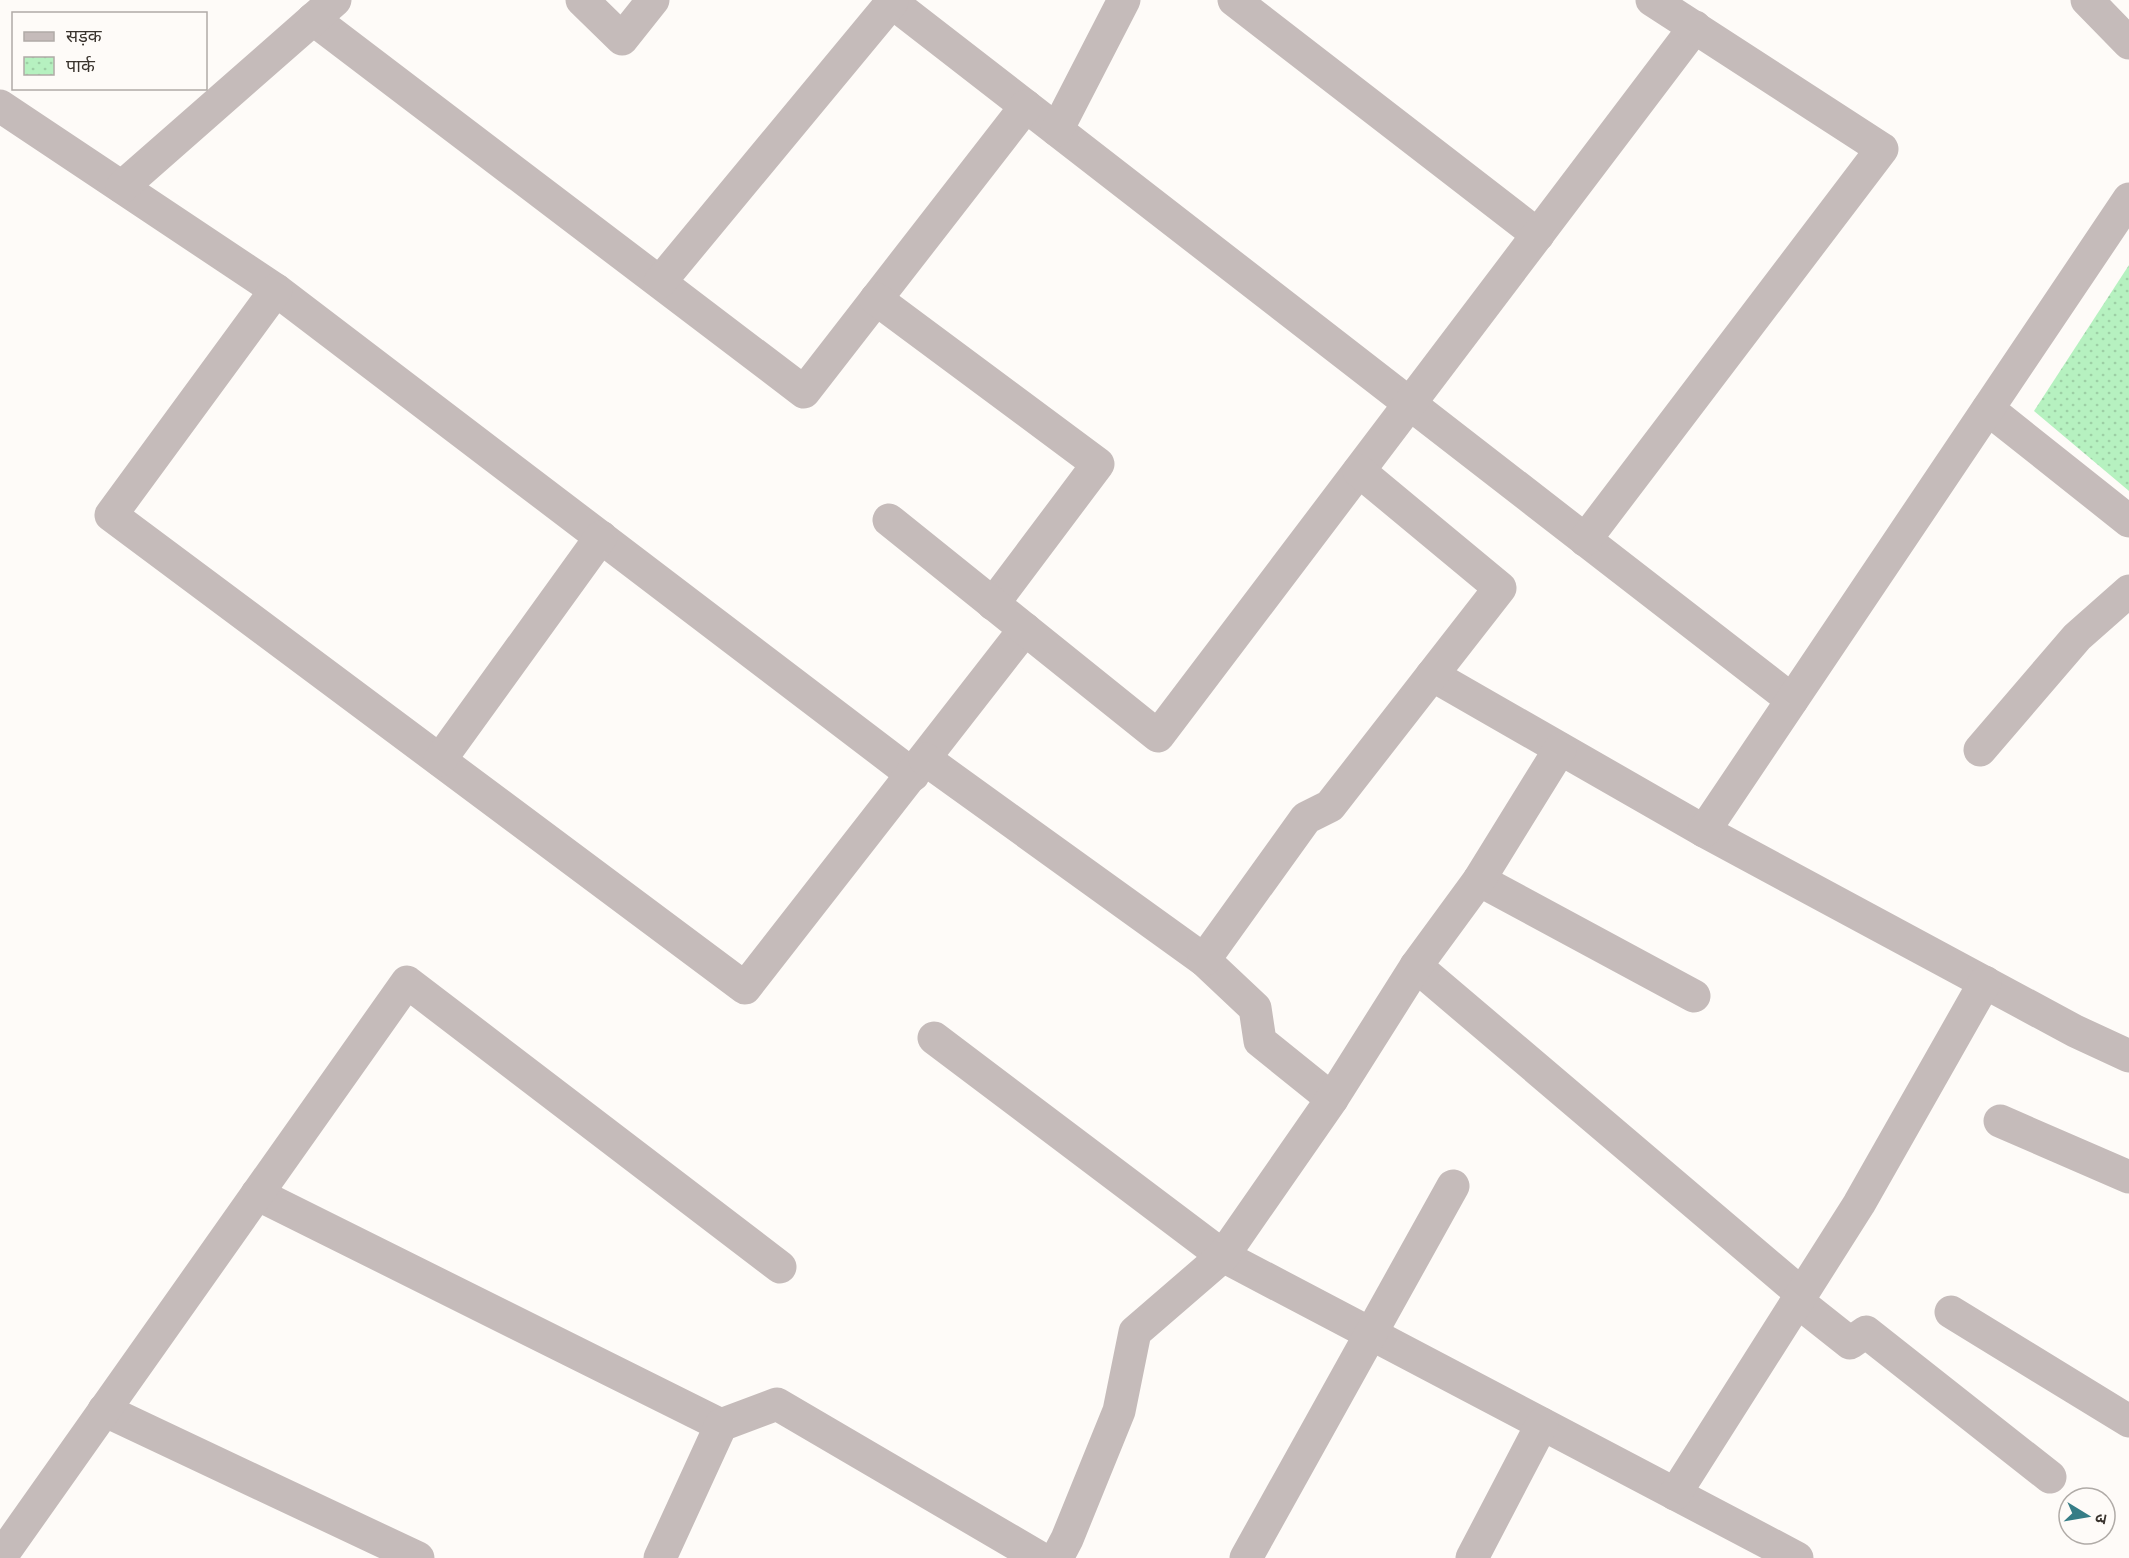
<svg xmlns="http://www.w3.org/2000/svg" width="2129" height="1558" font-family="Arial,'Noto Sans Devanagari',sans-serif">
<defs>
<pattern id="park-dots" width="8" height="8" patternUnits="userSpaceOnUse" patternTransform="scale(1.5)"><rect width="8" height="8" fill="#b6f1c0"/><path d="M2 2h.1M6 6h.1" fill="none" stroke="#9dcfa5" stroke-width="1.8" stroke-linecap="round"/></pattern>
</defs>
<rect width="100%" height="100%" fill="#fefbf8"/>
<polygon fill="url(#park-dots)" points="2129,265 2129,491 2034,411"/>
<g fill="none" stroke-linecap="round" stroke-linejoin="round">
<g stroke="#c5bbba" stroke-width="33">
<polyline points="582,0 622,39 653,0"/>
<polyline points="889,0 1792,700"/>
<polyline points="1234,0 1538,235"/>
<polyline points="2087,0 2129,43"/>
<polyline points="313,19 804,392 1026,106"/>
<polyline points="0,106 276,290 913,775"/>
<polyline points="1057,130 1124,0"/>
<polyline points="122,187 335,0"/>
<polyline points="660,282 892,2"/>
<polyline points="276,290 111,515 745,988 1025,629"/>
<polyline points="876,299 1098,464 993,604"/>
<polyline points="1988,409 2129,521"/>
<polyline points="889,520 1158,736 1695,27"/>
<polyline points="1585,540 1882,149 1652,0"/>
<polyline points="1432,675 1704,831 2075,1031 2129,1056"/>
<polyline points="1980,750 2077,637 2129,591"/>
<polyline points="925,759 1204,960 1255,1008 1260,1041 1332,1099"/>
<polyline points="440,760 601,537"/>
<polyline points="1704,831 2129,199"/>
<polyline points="1479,880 1694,996"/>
<polyline points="1204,960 1306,818 1330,806 1500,588 1359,471"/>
<polyline points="1416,966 1802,1294"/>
<polyline points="934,1038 1223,1256 1797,1558"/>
<polyline points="2000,1121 2129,1177"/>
<polyline points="257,1194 721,1425"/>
<polyline points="1797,1301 1850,1343 1866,1332 2050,1477"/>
<polyline points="1951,1312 2129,1421"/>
<polyline points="104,1410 418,1558"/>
<polyline points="1675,1494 1859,1204 1985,982"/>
<polyline points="0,1558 407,982 780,1267"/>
<polyline points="660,1558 721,1425 777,1404 1040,1558"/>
<polyline points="1057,1558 1067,1539 1119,1411 1135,1332 1223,1256 1332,1099 1416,966 1479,880 1560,749"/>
<polyline points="1246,1558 1453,1186"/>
<polyline points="1472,1558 1542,1424"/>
</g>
</g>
<rect x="12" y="12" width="195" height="78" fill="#fefbf8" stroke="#b0aba7" stroke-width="1.5"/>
<rect x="24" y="32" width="30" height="9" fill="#c5bbba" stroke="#b0aba7" stroke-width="1.5"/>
<text x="66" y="42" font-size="18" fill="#3a342e">सड़क</text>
<rect x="24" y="57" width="30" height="18" fill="url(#park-dots)" stroke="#b0aba7" stroke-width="1.5"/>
<text x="66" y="72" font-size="18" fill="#3a342e">पार्क</text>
<g transform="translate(2087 1516) rotate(101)"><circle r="28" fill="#fefbf8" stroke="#b0aba7" stroke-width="1.5"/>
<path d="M0-4.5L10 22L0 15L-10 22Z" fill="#367d86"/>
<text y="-9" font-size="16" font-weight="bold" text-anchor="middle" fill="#3a342e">उ</text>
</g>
</svg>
